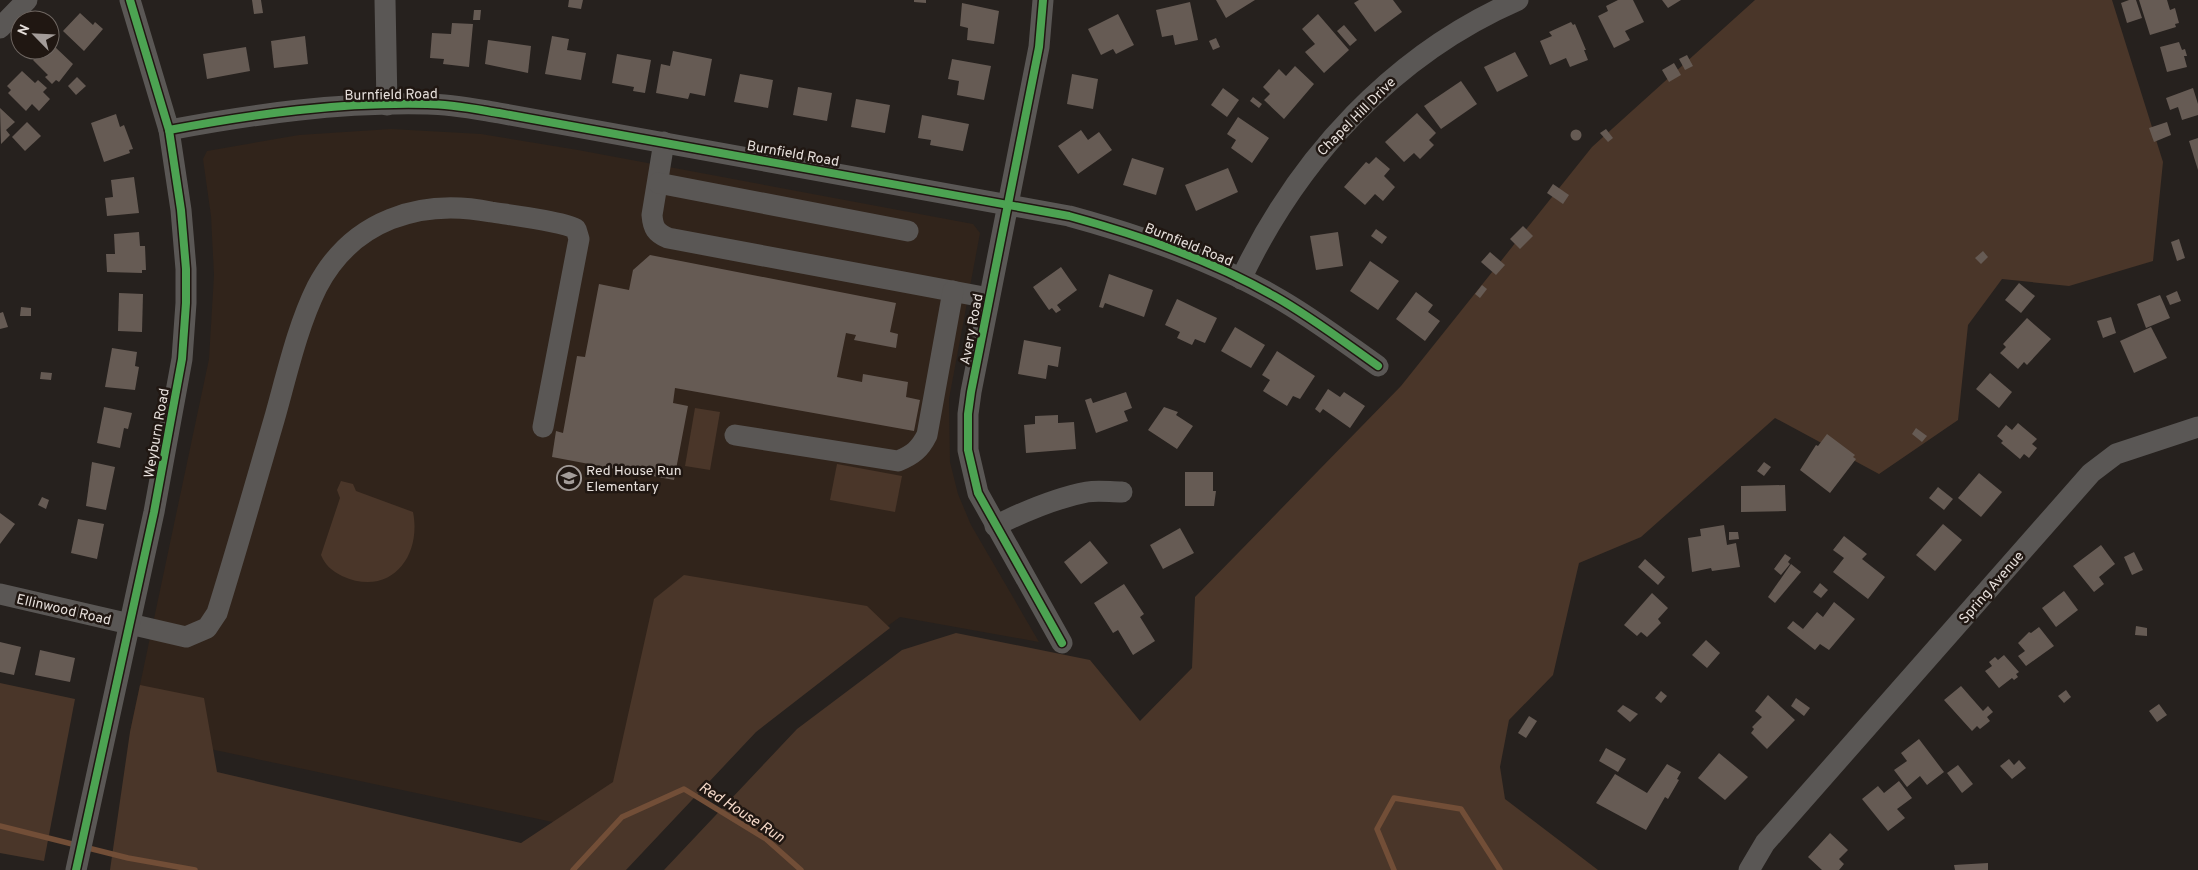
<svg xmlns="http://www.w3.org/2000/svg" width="2198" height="870" font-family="Overpass,sans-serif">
<rect width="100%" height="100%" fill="#26211e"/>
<polygon fill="#31241b" points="391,129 481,134 578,150 973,224 980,233 949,399 950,462 958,494 971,525 1039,642 900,617 604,833 130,732 209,359 214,275 211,216 203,159 207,151 299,135"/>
<g fill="#4a3629">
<polygon points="1755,0 2112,0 2163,162 2153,261 2069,286 2002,279 1968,325 1958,420 1879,474 1775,418 1641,537 1579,563 1553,675 1509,720 1500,767 1505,799 1598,870 664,870 797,729 902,650 956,633 1090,660 1140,721 1192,668 1195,597 1401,386 1592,147"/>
<polygon points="695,408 720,412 710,470 685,466"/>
<polygon points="837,464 902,476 895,512 830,500"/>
<path d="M341,481L353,484L356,491L413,512C422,557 390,598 342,576C332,571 325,565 321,555L340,498L337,490Z"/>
<polygon points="684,575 867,606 890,628 756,732 626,870 110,870 130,732 140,685 204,698 217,772 521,843 613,782 654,599"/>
<polygon points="0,683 75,699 44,861 0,853"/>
</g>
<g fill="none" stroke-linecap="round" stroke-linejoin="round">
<g stroke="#724e37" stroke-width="5.5">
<polyline points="0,826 128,858 195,870"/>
<polyline points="573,870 622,817 684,789 766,839 801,870"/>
<polyline points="1394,870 1377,829 1394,798 1461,809 1500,870"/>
</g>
</g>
<g fill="#665b54">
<polygon points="252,0 261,0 263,13 254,14"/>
<polygon points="569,0 583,0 581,9 568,7"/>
<polygon points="914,0 926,0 926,3 914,2"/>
<polygon points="1216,0 1255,0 1226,18"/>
<polygon points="1359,0 1393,0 1402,12 1375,32 1354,3"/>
<polygon points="1618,0 1633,0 1644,22 1625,31 1630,40 1614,48 1598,16 1608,11 1606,6"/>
<polygon points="1662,0 1681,0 1668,8"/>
<polygon points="2129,0 2136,0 2142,18 2127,23 2121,3"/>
<polygon points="2139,0 2167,0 2170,10 2175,8 2179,23 2175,24 2176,27 2150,35"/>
<polygon points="1190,2 1198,40 1175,45 1173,35 1162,37 1156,10"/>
<polygon points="962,3 999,11 994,44 967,40 968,28 960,26"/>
<polygon points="474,10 481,10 480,20 473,20"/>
<polygon points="80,13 93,25 95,22 103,29 84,51 63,31"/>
<polygon points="1118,14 1134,45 1116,54 1113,49 1101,55 1088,29"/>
<polygon points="1318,14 1349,50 1324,73 1305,52 1315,44 1302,29"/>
<polygon points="1571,22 1573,25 1575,24 1586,50 1584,50 1588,60 1570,67 1566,58 1550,65 1540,41 1552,36 1549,32"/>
<polygon points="452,23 473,24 469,67 443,64 444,59 430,58 432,33 451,34"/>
<polygon points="1344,25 1357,40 1350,46 1337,31"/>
<polygon points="305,36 308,64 274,68 271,41"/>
<polygon points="552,36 569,39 567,50 586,53 581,80 545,74"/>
<polygon points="1216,38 1220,47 1213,50 1209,41"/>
<polygon points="488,40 531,46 528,73 485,64"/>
<polygon points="2179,42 2182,50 2185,49 2187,56 2184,56 2187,67 2167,72 2160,47"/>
<polygon points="50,47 52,50 55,47 73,64 59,82 56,80 52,84 45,77 48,75 33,60 43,50 50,50"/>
<polygon points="246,47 250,71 207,79 203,54"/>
<polygon points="673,51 712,59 705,96 690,93 688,99 656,93 661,64 670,66"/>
<polygon points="1515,52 1528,76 1497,92 1484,67"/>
<polygon points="617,54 651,60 645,93 633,91 634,87 612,83"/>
<polygon points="1687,55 1693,66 1685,70 1679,59"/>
<polygon points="952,59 991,66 984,100 957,95 959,81 948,79"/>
<polygon points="1674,63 1681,75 1669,82 1662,70"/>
<polygon points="1295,66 1314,84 1284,119 1264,100 1270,94 1263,87 1279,69 1286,76"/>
<polygon points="22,71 35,83 38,80 47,88 43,92 50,99 39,111 32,104 26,111 8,93 11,90 7,86"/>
<polygon points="740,74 773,80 768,108 734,102"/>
<polygon points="1072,74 1098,79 1093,109 1067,104"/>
<polygon points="77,77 86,86 76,95 68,86"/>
<polygon points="1461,81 1477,104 1441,129 1424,106"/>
<polygon points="798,87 832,93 827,121 793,115"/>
<polygon points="1223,88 1239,100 1227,117 1211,105"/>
<polygon points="2193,88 2198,104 2198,115 2182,120 2178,107 2170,110 2166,98"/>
<polygon points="1253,97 1262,104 1259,108 1250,101"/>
<polygon points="856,99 890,105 885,133 851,127"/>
<polygon points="0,108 15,122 6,130 10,135 1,144"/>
<polygon points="1417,113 1436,133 1429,140 1434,145 1420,159 1414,153 1404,162 1385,142"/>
<polygon points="116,114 120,127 124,125 133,149 129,150 130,153 104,162 91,123"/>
<polygon points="922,115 969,124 963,151 930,145 931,140 918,138"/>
<polygon points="1238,117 1269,138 1252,163 1231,148 1236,140 1227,134"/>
<polygon points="27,122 41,136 25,151 12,137"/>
<polygon points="2167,122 2171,135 2154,142 2149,128"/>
<polygon points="1606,129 1613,138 1608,142 1600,133"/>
<circle cx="1576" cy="135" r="5.5"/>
<polygon points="1081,130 1088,140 1099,132 1112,150 1078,174 1058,146"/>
<polygon points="2198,138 2198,170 2189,141"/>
<polygon points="1376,157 1390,169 1384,176 1395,187 1383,201 1375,194 1365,205 1344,187 1366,162 1369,164"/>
<polygon points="1132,158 1164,168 1156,195 1123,185"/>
<polygon points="1228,168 1238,192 1196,211 1185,185"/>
<polygon points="134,177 139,213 107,216 105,198 113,197 111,180"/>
<polygon points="1553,184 1569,195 1563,204 1547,193"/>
<polygon points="1523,226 1533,236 1520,249 1510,239"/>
<polygon points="1376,229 1387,237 1382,244 1371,236"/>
<polygon points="139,232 140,246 145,246 146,270 142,270 142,273 107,272 106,254 115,254 114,234"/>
<polygon points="1338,232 1343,266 1316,270 1310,236"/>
<polygon points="2179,239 2185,258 2177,261 2171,242"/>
<polygon points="1983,251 1988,257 1981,264 1975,258"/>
<polygon points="1490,252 1505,265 1496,275 1481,262"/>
<polygon points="650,255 896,303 890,332 898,334 896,348 854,340 856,335 846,333 837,377 862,382 863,374 908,382 906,397 920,400 914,431 675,388 673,403 688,406 674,480 552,457 556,431 563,433 577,356 585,357 599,284 629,290 633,270"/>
<polygon points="1370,261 1399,281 1378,310 1350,291"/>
<polygon points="1061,267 1077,290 1057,305 1061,310 1056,313 1052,308 1049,310 1033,287"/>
<polygon points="1109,274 1153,290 1144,317 1105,303 1103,308 1099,307"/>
<polygon points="2019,283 2035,296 2021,313 2005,300"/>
<polygon points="1482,285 1487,289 1480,298 1475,294"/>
<polygon points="2177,291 2181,301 2170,305 2166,296"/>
<polygon points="1416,292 1433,305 1428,312 1440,321 1425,341 1396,319"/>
<polygon points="119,293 143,294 142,332 118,331"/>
<polygon points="2160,295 2170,318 2146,328 2137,304"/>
<polygon points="1177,299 1217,318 1205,343 1195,339 1192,345 1177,338 1180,332 1165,325"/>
<polygon points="21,307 31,308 31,316 20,316"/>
<polygon points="3,312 8,327 0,329 0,313"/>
<polygon points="2111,317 2116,333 2103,338 2097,321"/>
<polygon points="2027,318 2051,339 2027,365 2024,362 2018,369 2000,353 2006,347 2003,344"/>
<polygon points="1235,327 1265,345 1251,368 1221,351"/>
<polygon points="2151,327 2167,358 2134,373 2120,341"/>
<polygon points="1024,340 1061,347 1058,367 1048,365 1046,379 1018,374"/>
<polygon points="112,348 137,352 135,366 139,367 135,390 105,387"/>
<polygon points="1277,351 1315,376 1300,399 1293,396 1287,406 1263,391 1270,380 1262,375"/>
<polygon points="41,372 52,373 51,380 40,379"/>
<polygon points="1990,373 2012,392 1999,408 1976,389"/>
<polygon points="1328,389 1340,397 1344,392 1365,406 1350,428 1323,409 1320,413 1315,409"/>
<polygon points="1126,392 1132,408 1124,411 1128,421 1096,433 1085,400 1091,398 1093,403"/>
<polygon points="104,407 132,413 128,429 124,428 120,448 97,443"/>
<polygon points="1164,407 1178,412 1176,415 1193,426 1177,449 1148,430"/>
<polygon points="1058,415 1058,423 1074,422 1076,449 1026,453 1024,425 1035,424 1035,416"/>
<polygon points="2018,423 2037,439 2032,444 2037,448 2029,458 2024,454 2020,459 2001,443 2003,441 1997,436 2006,425 2012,430"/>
<polygon points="1916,428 1927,436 1922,442 1912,434"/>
<polygon points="1827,434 1855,455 1853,457 1856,459 1830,493 1800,470 1816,445 1818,446"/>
<polygon points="92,462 115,467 106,510 86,506"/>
<polygon points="1764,462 1771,467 1764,476 1757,471"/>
<polygon points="1185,472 1213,472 1213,491 1216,491 1214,506 1185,506"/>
<polygon points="1979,473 2002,492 1981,517 1958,498"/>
<polygon points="1785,485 1786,511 1741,512 1741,486"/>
<polygon points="1938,487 1953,499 1944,510 1929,498"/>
<polygon points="42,497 49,500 46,509 38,505"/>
<polygon points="0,513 15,524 0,544"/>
<polygon points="78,519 104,524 97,559 71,553"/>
<polygon points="1943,524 1962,540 1935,571 1916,555"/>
<polygon points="1724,525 1727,545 1736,543 1740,567 1712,571 1711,568 1692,572 1688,538 1701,536 1700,529"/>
<polygon points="1180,528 1194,553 1163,569 1150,545"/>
<polygon points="1729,532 1738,532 1739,539 1729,540"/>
<polygon points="1844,536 1867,554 1862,559 1885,577 1868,599 1833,572 1844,558 1833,550"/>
<polygon points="1090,541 1108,563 1081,584 1064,562"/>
<polygon points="2101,545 2115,564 2099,577 2104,584 2094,592 2073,566"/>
<polygon points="2134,552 2143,570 2132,575 2124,557"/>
<polygon points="1785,554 1791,558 1788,562 1790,564 1781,575 1774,569"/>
<polygon points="1645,559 1665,577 1658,585 1638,567"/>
<polygon points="1791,564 1801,572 1775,603 1768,597"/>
<polygon points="1820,583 1828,590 1821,598 1813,592"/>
<polygon points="1124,584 1144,614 1140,617 1155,641 1133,655 1118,630 1113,633 1094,603"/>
<polygon points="2064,591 2078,610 2056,627 2042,608"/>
<polygon points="1652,593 1668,608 1658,619 1661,623 1647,637 1641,632 1637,636 1624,625"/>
<polygon points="1834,602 1855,619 1829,650 1820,644 1815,650 1787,628 1793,621 1803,629 1817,612 1823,617"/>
<polygon points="2136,626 2147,628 2147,636 2135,635"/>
<polygon points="2039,627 2054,646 2026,666 2018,656 2025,651 2018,643 2029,632 2031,633"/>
<polygon points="1706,640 1720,653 1707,668 1692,655"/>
<polygon points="0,642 21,647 14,675 0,672"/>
<polygon points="40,650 75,658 70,682 35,675"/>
<polygon points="2004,655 2019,672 2016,674 2018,677 2014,680 2012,678 1999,688 1985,671 1992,666 1989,662 1995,657 1998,660"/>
<polygon points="1961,686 1983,711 1988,706 1993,712 1987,717 1990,721 1980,729 1977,726 1972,731 1944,700"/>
<polygon points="2066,690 2071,697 2064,703 2058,696"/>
<polygon points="1661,691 1667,696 1661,703 1655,698"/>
<polygon points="1768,695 1795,720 1767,749 1751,733 1754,729 1752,727 1762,717 1755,711"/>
<polygon points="1796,698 1810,708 1804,716 1791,706"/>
<polygon points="2159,704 2167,715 2157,722 2149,711"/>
<polygon points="1623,705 1638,714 1630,722 1617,711"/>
<polygon points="1529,716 1537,721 1526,738 1518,733"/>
<polygon points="1919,739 1944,772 1927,785 1920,776 1907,787 1894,770 1907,761 1901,753"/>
<polygon points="1606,748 1626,759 1618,772 1599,761"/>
<polygon points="1719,753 1748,777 1725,800 1698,778"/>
<polygon points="2009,759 2014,765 2019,760 2026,768 2012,779 2000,766"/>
<polygon points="1667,764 1681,772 1677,779 1679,780 1668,799 1665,797 1646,830 1596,803 1615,774 1647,793"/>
<polygon points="1958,765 1973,784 1962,793 1947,773"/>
<polygon points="1899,781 1912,798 1897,809 1905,818 1888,831 1862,799 1878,786 1884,793"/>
<polygon points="1830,833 1848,850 1839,859 1844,864 1839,870 1822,870 1808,857"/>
<polygon points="1988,863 1988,870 1955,870 1954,865"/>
</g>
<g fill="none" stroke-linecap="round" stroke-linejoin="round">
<g stroke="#5a5755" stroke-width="21">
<polyline points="385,0 387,105"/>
<polyline points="1043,0 1039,47 971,392 968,414 968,450 978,493 1062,643"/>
<polyline points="0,28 27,0"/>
<path d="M169,130C254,114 340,102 427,104C451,104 475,109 499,113L1069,216C1139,235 1211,260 1274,296C1310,316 1344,342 1378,366"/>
<path d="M664,142L652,215C653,228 656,233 668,238L989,298"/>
<polyline points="658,183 908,231"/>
<path d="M1241,279C1298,158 1394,54 1518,0"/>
<path d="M735,435L898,461C913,455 920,449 927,435L953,291"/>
<path d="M995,526C1023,512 1055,498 1087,492C1098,490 1110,492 1122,492"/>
<path d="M0,594L186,637L207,628L217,613C237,549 255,485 274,420C286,378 297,327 317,287C352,220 420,198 491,212C510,215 561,221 576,229L579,239L543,427"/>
<polyline points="76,870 154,512 182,359 186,303 186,269 181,210 169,130 130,0"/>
<polyline points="1749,870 1765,843 2091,473 2116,454 2198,427"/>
</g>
<defs>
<g id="cycleway">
<polyline points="1043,0 1039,47 971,392 968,414 968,450 978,493 1062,643"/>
<path d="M169,130C254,114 340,102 427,104C451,104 475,109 499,113L1069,216C1139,235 1211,260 1274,296C1310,316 1344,342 1378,366"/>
<polyline points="76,870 154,512 182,359 186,303 186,269 181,210 169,130 130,0"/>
</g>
</defs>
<use href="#cycleway" stroke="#201712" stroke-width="11"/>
<use href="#cycleway" stroke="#4ca352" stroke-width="8"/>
</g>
<defs>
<symbol id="school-ring" viewBox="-11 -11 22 22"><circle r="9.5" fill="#201712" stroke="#a39c99" stroke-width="1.5"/><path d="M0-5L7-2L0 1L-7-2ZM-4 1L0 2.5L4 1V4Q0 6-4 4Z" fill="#a39c99"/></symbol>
</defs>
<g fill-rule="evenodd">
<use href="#school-ring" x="555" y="464" width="28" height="28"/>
</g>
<g text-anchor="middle" stroke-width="5" stroke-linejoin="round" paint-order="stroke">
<g font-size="14" fill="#e6dfdb" stroke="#201712">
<text transform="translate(391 94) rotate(-1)" y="5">Burnfield Road</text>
<text transform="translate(1356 116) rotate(-45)" y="5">Chapel Hill Drive</text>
<text transform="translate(793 153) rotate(10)" y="5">Burnfield Road</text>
<text transform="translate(1189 244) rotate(22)" y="5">Burnfield Road</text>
<text transform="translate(971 329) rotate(-79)" y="5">Avery Road</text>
<text transform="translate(156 433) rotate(-80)" y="5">Weyburn Road</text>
<text transform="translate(1991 587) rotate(-49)" y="5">Spring Avenue</text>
<text transform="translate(64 609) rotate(13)" y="5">Ellinwood Road</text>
</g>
<g font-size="14" fill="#e6dfdb" stroke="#201712" text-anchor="start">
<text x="586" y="475">Red House Run<tspan x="586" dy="16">Elementary</tspan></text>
</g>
<g font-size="15" font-style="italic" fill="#f6daca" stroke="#201712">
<text transform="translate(742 812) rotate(33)" y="5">Red House Run</text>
</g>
</g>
<g transform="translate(35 35) rotate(294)"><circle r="24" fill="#201712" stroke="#6f6762"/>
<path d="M0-4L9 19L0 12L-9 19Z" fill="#a39c99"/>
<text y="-8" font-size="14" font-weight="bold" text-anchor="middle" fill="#e6dfdb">N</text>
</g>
</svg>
